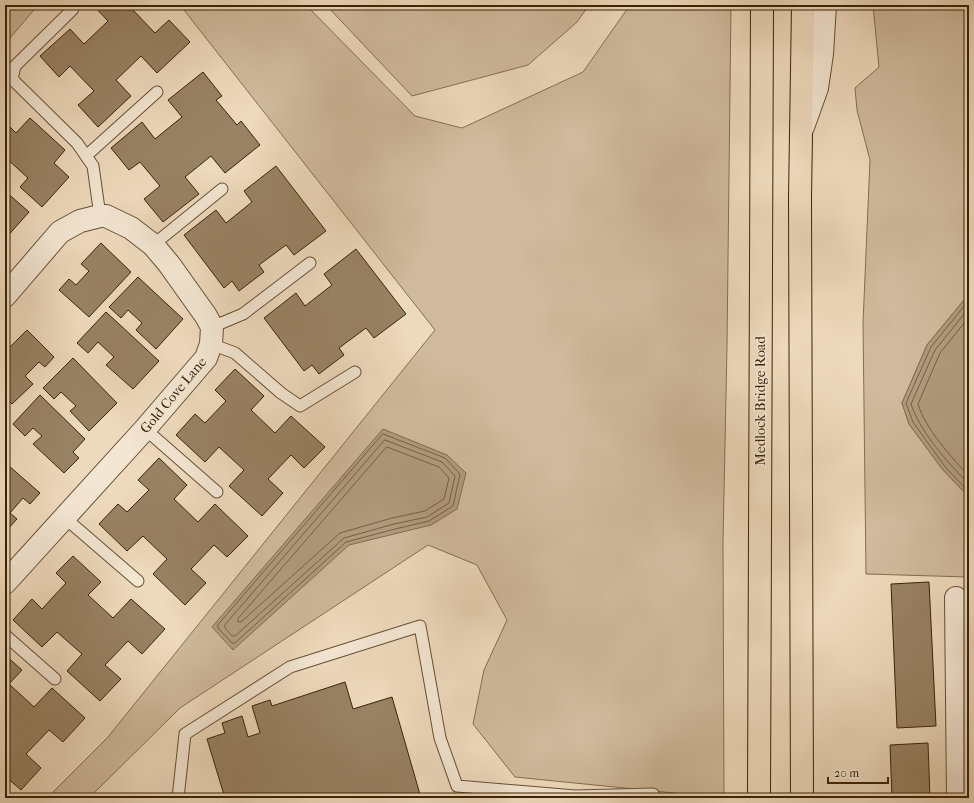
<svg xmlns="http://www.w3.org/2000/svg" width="974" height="803" font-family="'IM FELL French Canon',serif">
<rect width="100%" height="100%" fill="#edd9bc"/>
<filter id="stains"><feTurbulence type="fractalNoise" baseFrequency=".005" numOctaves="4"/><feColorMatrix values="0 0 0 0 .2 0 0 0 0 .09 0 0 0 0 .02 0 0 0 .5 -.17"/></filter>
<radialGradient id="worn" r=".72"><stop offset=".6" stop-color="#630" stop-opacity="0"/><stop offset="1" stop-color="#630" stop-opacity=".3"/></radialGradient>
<g fill="#cfba9d" stroke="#856e51">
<polygon points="5,5 38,5 5,44"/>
<polygon points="180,5 306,5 415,116 462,128 583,72 630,5 731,5 727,346 723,543 724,798 515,777 473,724 484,670 507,620 477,565 428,545 180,708 89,798 47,798 108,737 435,330"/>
<polygon points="326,5 589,5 577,22 528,65 412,96"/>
<polygon points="873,5 969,5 969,294 927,345 902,403 909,424 943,470 969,497 969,577 866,574 863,323 870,160 857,110 855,88 879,67"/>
</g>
<g fill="#b09b7e" stroke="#816b4e">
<polygon points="969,294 969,497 943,470 909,424 902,403 927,345"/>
<polygon points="383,429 447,455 466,473 457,509 431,525 349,545 233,650 212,627"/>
</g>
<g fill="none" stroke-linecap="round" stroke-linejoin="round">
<g stroke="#765f42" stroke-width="1">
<polyline points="969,300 931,347 906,403 913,422 946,468 969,492"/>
<path d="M969,308L935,350L911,404C920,432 948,463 969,484"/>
<path d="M969,317L940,353L918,404C925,428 951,457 969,476"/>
<polygon points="383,434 445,458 460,474 453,506 429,521 395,529 346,542 235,643 232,643 218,628 218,625"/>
<polygon points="385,440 442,462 455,476 449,503 427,517 394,524 344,538 235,636 232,636 225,628 225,625"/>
<polygon points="387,447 439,467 449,478 444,499 425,511 392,518 340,533 241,622 238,622 238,619"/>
</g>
</g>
<g fill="#988264" stroke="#3b2305">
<polygon points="93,5 136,5 132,9 155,33 169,20 190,42 157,73 141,56 116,80 131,96 98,127 78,105 94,91 70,66 59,77 40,56 70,29 84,44 108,21"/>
<polygon points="203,72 222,96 216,100 237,125 241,121 260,145 225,173 211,156 185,177 199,194 163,222 144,199 160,186 140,162 129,170 111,148 142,122 155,139 182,117 168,100"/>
<polygon points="30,118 65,150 54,163 69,177 42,207 20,187 28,178 5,157 5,122 16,133"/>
<polygon points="276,166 326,231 294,255 286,245 259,265 264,272 239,291 232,281 224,288 184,235 216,210 226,223 252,202 244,191"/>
<polygon points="5,191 29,212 5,239"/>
<polygon points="101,243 131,272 89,317 59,290 69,279 76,285 89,271 81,264"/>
<polygon points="356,249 406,314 374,338 366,328 339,348 344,355 319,374 312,365 304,371 264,318 296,293 305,306 332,285 324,274"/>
<polygon points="138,277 183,319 156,349 136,330 142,323 128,310 121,318 109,307"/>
<polygon points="106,312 159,361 133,389 106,365 114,357 98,342 88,353 77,343"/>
<polygon points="27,330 54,357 45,367 39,362 25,376 33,384 12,404 5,397 5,352"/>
<polygon points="73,358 117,403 89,431 70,411 76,406 61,392 54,399 43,388"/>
<polygon points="235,369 264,396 251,410 275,433 291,416 325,447 304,468 291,455 268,479 283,493 262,516 229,486 244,470 219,447 205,462 176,435 195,414 205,423 226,401 215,390"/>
<polygon points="40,395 85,439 73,452 79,458 64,473 33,444 42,436 33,428 25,436 13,424"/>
<polygon points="159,458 187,485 174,499 198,522 215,504 248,536 227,557 214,545 191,569 206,583 185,605 153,574 167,559 143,536 127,551 99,524 118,504 127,512 149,490 138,480"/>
<polygon points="9,466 40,493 30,504 23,498 10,513 17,519 5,532 5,471"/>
<polygon points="73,556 101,582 88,595 113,618 131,599 165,629 142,654 128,641 105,665 121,679 100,701 67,671 82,654 57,632 42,647 13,620 32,599 42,609 66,583 56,573"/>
<polygon points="929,582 936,726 897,728 891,584"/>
<polygon points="5,655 22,670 9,684 34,707 52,688 85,718 63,742 49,730 26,754 41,768 21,790 5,776"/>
<polygon points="345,682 353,709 392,697 421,798 225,798 207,739 225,733 222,723 242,716 248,737 260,733 252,706 270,700 272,706"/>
<polygon points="928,743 930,798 892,798 890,745"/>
</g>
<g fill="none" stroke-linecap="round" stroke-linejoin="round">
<defs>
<g id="service">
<polyline points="73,9 15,66 12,79 77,143 93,166 100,216"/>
<polyline points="86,156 157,92"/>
<polyline points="153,245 222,189"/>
<polyline points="212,327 243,314 310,263"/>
<polyline points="211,344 235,353 281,393 300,406 355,372"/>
<polyline points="145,429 217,492"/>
<polyline points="65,518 138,581"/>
<polyline points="5,635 55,679"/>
<polyline points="178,798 185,734 290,667 420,626 440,738 457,786 575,796 653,794 656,798"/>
</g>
<g id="minor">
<polyline points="803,127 817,88 822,54 825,5"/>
<polyline points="5,296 60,232 80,221 100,216 106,216 131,228 153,245 169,264 206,316 212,327 211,344 206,358 145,429 5,583"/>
<polyline points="956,598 958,798"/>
</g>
<g id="trunk">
<polyline points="759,798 762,5"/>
<polyline points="802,798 800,198 803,5"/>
</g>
</defs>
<use href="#service" stroke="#685033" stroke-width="13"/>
<use href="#minor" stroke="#685033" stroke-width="24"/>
<use href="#trunk" stroke="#3b2305" stroke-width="24"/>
<use href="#service" stroke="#f3e6d3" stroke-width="11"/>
<use href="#minor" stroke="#f3e6d3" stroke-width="22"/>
<use href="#trunk" stroke="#edd9bc" stroke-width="22"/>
</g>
<g text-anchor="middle" stroke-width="3" stroke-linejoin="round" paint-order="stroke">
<g font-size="14" fill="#3b2305" stroke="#f3e6d3">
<text transform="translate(173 395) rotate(-50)" y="5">Gold Cove Lane</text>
<text transform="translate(760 401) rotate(-90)" y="5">Medlock Bridge Road</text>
</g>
</g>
<rect width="974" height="803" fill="none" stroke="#edd9bc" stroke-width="20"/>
<rect x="6" y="6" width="962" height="791" fill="none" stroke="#3b2305" stroke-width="2"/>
<rect x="10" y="10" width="954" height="783" fill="none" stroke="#3b2305"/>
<path d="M828 777v6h60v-6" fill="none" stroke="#3b2305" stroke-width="2"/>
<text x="834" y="777" font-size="12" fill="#3b2305" stroke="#f3e6d3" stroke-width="3" paint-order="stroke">20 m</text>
<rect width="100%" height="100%" filter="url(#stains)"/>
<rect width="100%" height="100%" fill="url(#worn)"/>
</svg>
